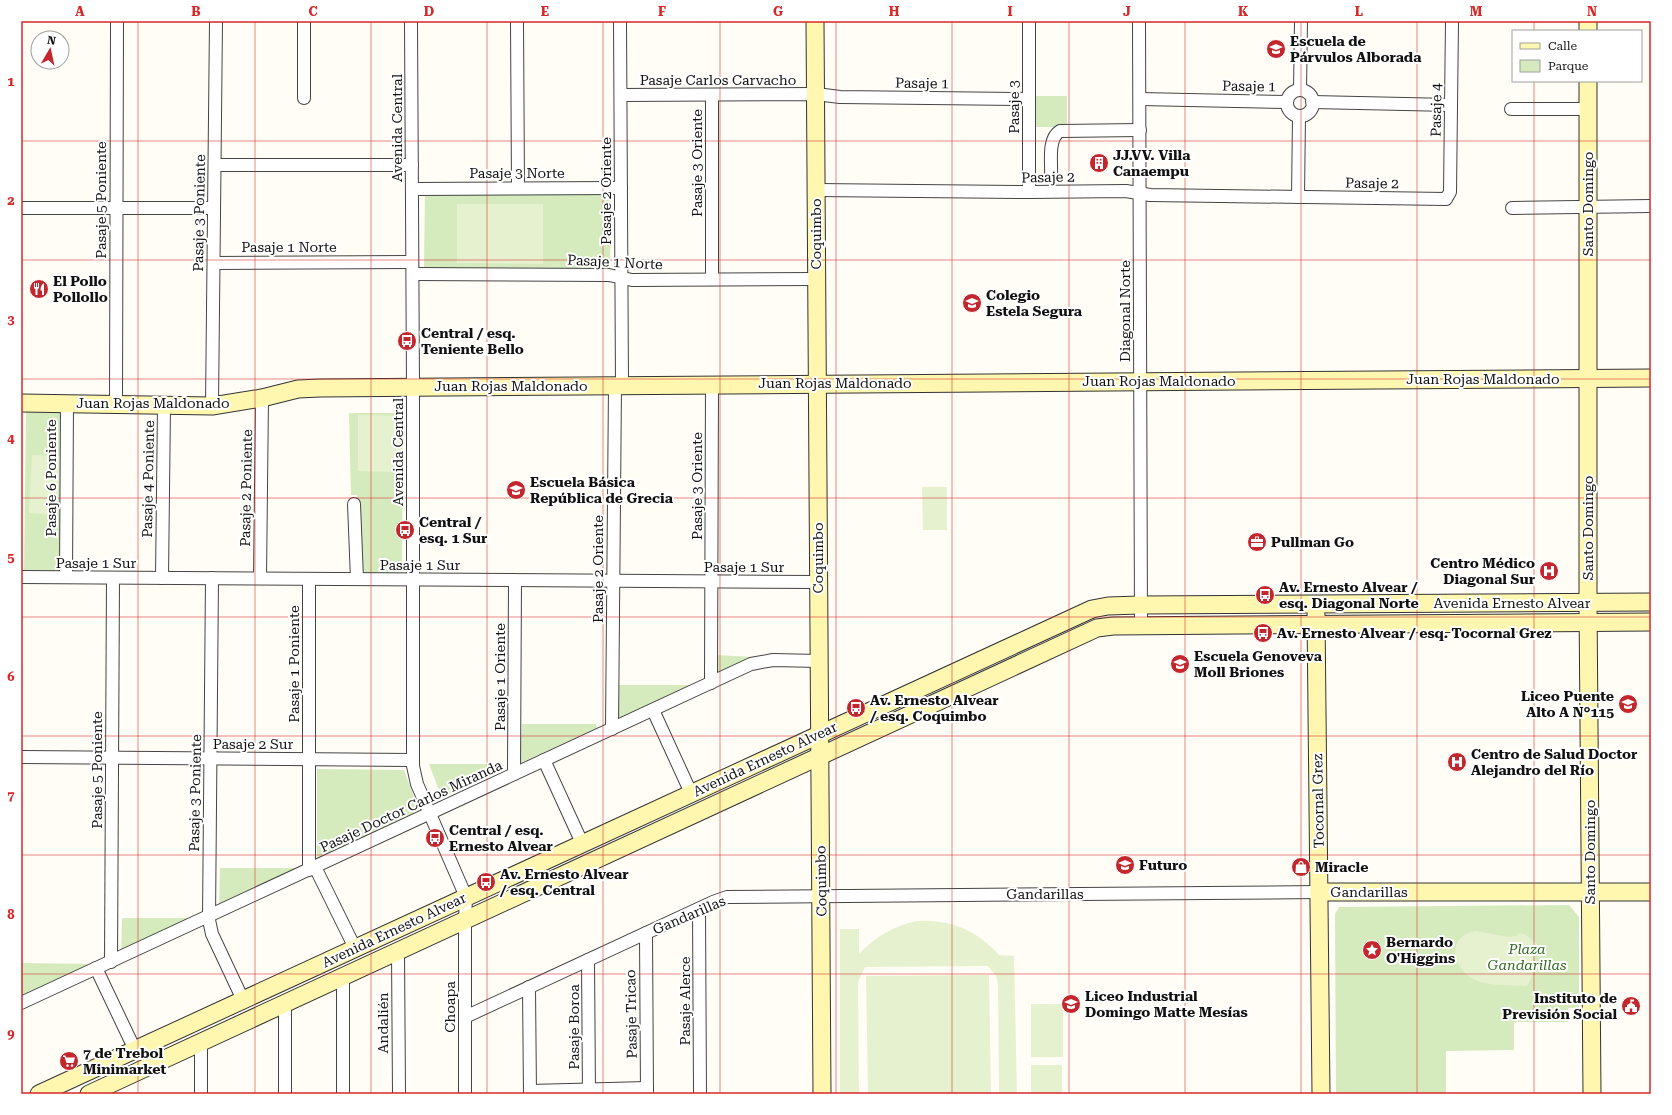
<svg xmlns="http://www.w3.org/2000/svg" width="1672" height="1115" font-family="'Roboto Serif',serif">
<rect width="100%" height="100%" fill="#fffdf5"/>
<g fill="#d5ebbd">
<rect x="1036" y="96" width="31" height="31"/>
<polygon points="425,193 611,194 610,270 424,269"/>
<polygon points="26,412 63,413 62,572 24,572"/>
<polygon points="349,413 403,413 402,574 362,573 357,495 351,495"/>
<polygon points="715,655 754,657 715,676"/>
<polygon points="619,685 693,685 617,724"/>
<polygon points="522,724 596,724 597,728 520,763"/>
<polygon points="429,764 503,764 504,768 442,798"/>
<polygon points="317,769 404,770 419,811 317,858"/>
<polygon points="220,868 294,868 294,871 219,907"/>
<polygon points="1569,905 1579,917 1579,1008 1568,1008 1568,1022 1514,1022 1514,1050 1446,1051 1446,1094 1336,1094 1335,914 1339,907"/>
<polygon points="122,918 196,918 121,958"/>
<polygon points="21,963 94,964 94,966 21,996"/>
</g>
<g fill="#e6f2cf">
<polygon points="457,204 543,204 543,264 457,263"/>
<polygon points="358,415 400,416 399,472 358,471"/>
<polygon points="32,455 60,456 57,515 29,513"/>
<polygon points="922,487 947,487 947,530 923,530"/>
<path d="M917,921C950,919 977,930 999,955L1014,956L1017,1094H999L998,983L996,976L988,966L865,967L858,982L859,1094H840V929H859V954C876,936 893,926 917,921Z"/>
<path d="M1475,931L1509,937L1517,936L1518,933L1526,935L1537,944C1532,959 1536,973 1527,986C1512,985 1495,986 1481,982C1455,975 1442,938 1475,931Z"/>
<polygon points="989,975 991,1094 868,1094 866,976"/>
<rect x="1031" y="1004" width="32" height="53"/>
<rect x="1031" y="1065" width="31" height="29"/>
</g>
<g fill="none" stroke-linecap="round" stroke-linejoin="round">
<defs>
<g id="street">
<polyline points="411,21 413,387 413,766 417,784 466,897 465,920 465,1094"/>
<polyline points="517,21 518,188"/>
<polyline points="620,21 622,385"/>
<polyline points="1029,21 1029,192"/>
<polyline points="1139,21 1141,625"/>
<polyline points="1300,90 1301,21"/>
<circle cx="1300" cy="103" r="13"/>
<polyline points="621,95 816,94 840,97 1029,99"/>
<polyline points="712,95 712,279"/>
<polyline points="304,98 304,21"/>
<polyline points="1140,99 1287,102"/>
<polyline points="1312,102 1451,105"/>
<polyline points="1511,109 1588,109"/>
<polyline points="215,165 412,165"/>
<path d="M1051,176C1052,163 1047,139 1060,131L1140,130"/>
<polyline points="412,189 621,188"/>
<polyline points="816,190 1029,192 1126,191 1150,195 1446,199 1450,192 1452,21"/>
<polyline points="1298,197 1299,116"/>
<polyline points="21,208 214,208"/>
<polyline points="1512,208 1651,206"/>
<polyline points="214,263 412,262"/>
<polyline points="413,274 609,275 632,280 817,279"/>
<polyline points="116,404 117,21"/>
<polyline points="212,406 216,21"/>
<polyline points="354,504 357,579"/>
<polyline points="21,577 818,582"/>
<polyline points="66,577 67,403"/>
<polyline points="162,578 164,405"/>
<polyline points="212,578 209,920 212,934 243,1000"/>
<polyline points="260,578 262,398"/>
<polyline points="711,683 712,384"/>
<polyline points="653,710 691,793"/>
<polyline points="612,729 615,385"/>
<polyline points="21,757 412,760"/>
<polyline points="544,760 582,843"/>
<polyline points="514,774 515,580"/>
<polyline points="315,867 355,948"/>
<polyline points="309,870 309,579"/>
<polyline points="699,909 700,1094"/>
<polyline points="646,933 647,1094"/>
<polyline points="398,952 399,1094"/>
<polyline points="588,960 589,1094"/>
<polyline points="111,962 113,578"/>
<polyline points="96,968 135,1050"/>
<polyline points="343,977 343,1094"/>
<polyline points="529,987 530,1094"/>
<polyline points="21,1003 751,664 773,660 819,661"/>
<polyline points="465,1017 713,902 727,897 1319,892"/>
<polyline points="530,1091 647,1088"/>
<polyline points="201,1094 201,1042"/>
<polyline points="285,1094 285,1004"/>
</g>
<g id="secondary">
<polyline points="815,21 822,1094"/>
<polyline points="1588,21 1588,31"/>
<polyline points="1588,81 1588,602 1592,1094"/>
<polyline points="21,403 212,406 262,398 298,389 320,388 1651,378"/>
<polyline points="1316,614 1321,1094"/>
<polyline points="1319,892 1651,892"/>
<polyline points="39,1094 1092,609 1108,606 1140,605 1651,602"/>
<polyline points="89,1094 1097,628 1113,626 1651,622"/>
</g>
</defs>
<use href="#street" stroke="#444" stroke-width="14"/>
<use href="#secondary" stroke="#333" stroke-width="19"/>
<use href="#street" stroke="#fff" stroke-width="12"/>
<use href="#secondary" stroke="#fff6b0" stroke-width="17"/>
</g>
<path fill="none" stroke="#d62828" stroke-width="1" stroke-opacity="0.55" d="M138,21V1094M255,21V1094M371,21V1094M487,21V1094M603,21V1094M720,21V1094M836,21V1094M952,21V1094M1069,21V1094M1185,21V1094M1301,21V1094M1417,21V1094M1534,21V31M1534,81V1094M21,141H1651M21,260H1651M21,379H1651M21,498H1651M21,617H1651M21,736H1651M21,855H1651M21,974H1651"/>
<defs>
<symbol id="school-disc" viewBox="-11 -11 22 22"><circle r="9.5" fill="#c4262e" stroke="#fff"/><path d="M0-5L7-2L0 1L-7-2ZM-4 1L0 2.5L4 1V4Q0 6-4 4Z" fill="#fff"/></symbol>
<symbol id="building-disc" viewBox="-11 -11 22 22"><circle r="9.5" fill="#c4262e" stroke="#fff"/><path d="M-4-6H4V6H1V3H-1V6H-4ZM-2.5-4.3h1.7v1.8h-1.7ZM.8-4.3h1.7v1.8H.8ZM-2.5-1h1.7V.8h-1.7ZM.8-1h1.7V.8H.8Z" fill="#fff"/></symbol>
<symbol id="restaurant-disc" viewBox="-11 -11 22 22"><circle r="9.5" fill="#c4262e" stroke="#fff"/><path d="M-5-6h1v4h1v-4h1v4h1v-4h1v5L-1.5 .5V6h-2V.5L-5-1ZM5-6V6H3V1.5H1.5Q1.5-4 5-6Z" fill="#fff"/></symbol>
<symbol id="bus-disc" viewBox="-11 -11 22 22"><circle r="9.5" fill="#c4262e" stroke="#fff"/><path d="M-5-6H5V4H4V6H2V4H-2V6H-4V4H-5ZM-3.5-4V0h7V-4ZM-3.5 1.2v1.5H-2V1.2ZM2 1.2v1.5H3.5V1.2Z" fill="#fff"/></symbol>
<symbol id="office-disc" viewBox="-11 -11 22 22"><circle r="9.5" fill="#c4262e" stroke="#fff"/><path d="M-6-3h4V-5.5h4V-3h4V5H-6ZM-1-4.5V-3h2v-1.5ZM-6 0V1H6V0Z" fill="#fff"/></symbol>
<symbol id="hospital-disc" viewBox="-11 -11 22 22"><circle r="9.5" fill="#c4262e" stroke="#fff"/><path d="M-5-5h3v3.5h4V-5h3V5h-3V1.5h-4V5h-3Z" fill="#fff"/></symbol>
<symbol id="shop-disc" viewBox="-11 -11 22 22"><circle r="9.5" fill="#c4262e" stroke="#fff"/><path d="M-5-2.5h2.3a2.7 3.5 0 0 1 5.4 0H5L5.5 6h-11ZM-1.5-2.5h3a1.5 2.3 0 0 0-3 0Z" fill="#fff"/></symbol>
<symbol id="sight-disc" viewBox="-11 -11 22 22"><circle r="9.5" fill="#c4262e" stroke="#fff"/><path d="M0-6L1.8-2.2L6-1.7L2.9 1.2L3.7 5.4L0 3.3L-3.7 5.4L-2.9 1.2L-6-1.7L-1.8-2.2Z" fill="#fff"/></symbol>
<symbol id="civic-disc" viewBox="-11 -11 22 22"><circle r="9.5" fill="#c4262e" stroke="#fff"/><path d="M-.6-6.5H3V-4.5H.6V-3L4-1V1h2V6H-6V1h2V-1L-.6-3ZM-1.2 2.5V6h2.4V2.5Z" fill="#fff"/></symbol>
<symbol id="supermarket-disc" viewBox="-11 -11 22 22"><circle r="9.5" fill="#c4262e" stroke="#fff"/><path d="M-6-5.5h2.5l.6 2H6L4.5 2H-2.5L-4.4-4H-6ZM-1.5 3.2a1.3 1.3 0 1 0 .1 0ZM3 3.2a1.3 1.3 0 1 0 .1 0Z" fill="#fff"/></symbol>
</defs>
<g fill-rule="evenodd">
<use href="#school-disc" x="1265" y="38" width="22" height="22"/>
<use href="#building-disc" x="1088" y="152" width="22" height="22"/>
<use href="#restaurant-disc" x="28" y="278" width="22" height="22"/>
<use href="#school-disc" x="961" y="292" width="22" height="22"/>
<use href="#bus-disc" x="396" y="330" width="22" height="22"/>
<use href="#school-disc" x="505" y="479" width="22" height="22"/>
<use href="#bus-disc" x="394" y="519" width="22" height="22"/>
<use href="#office-disc" x="1246" y="531" width="22" height="22"/>
<use href="#hospital-disc" x="1538" y="560" width="22" height="22"/>
<use href="#bus-disc" x="1254" y="584" width="22" height="22"/>
<use href="#bus-disc" x="1252" y="622" width="22" height="22"/>
<use href="#school-disc" x="1169" y="653" width="22" height="22"/>
<use href="#school-disc" x="1617" y="693" width="22" height="22"/>
<use href="#bus-disc" x="845" y="697" width="22" height="22"/>
<use href="#hospital-disc" x="1446" y="751" width="22" height="22"/>
<use href="#bus-disc" x="424" y="827" width="22" height="22"/>
<use href="#school-disc" x="1114" y="854" width="22" height="22"/>
<use href="#shop-disc" x="1290" y="856" width="22" height="22"/>
<use href="#bus-disc" x="475" y="871" width="22" height="22"/>
<use href="#sight-disc" x="1361" y="939" width="22" height="22"/>
<use href="#school-disc" x="1060" y="993" width="22" height="22"/>
<use href="#civic-disc" x="1620" y="995" width="22" height="22"/>
<use href="#supermarket-disc" x="58" y="1050" width="22" height="22"/>
</g>
<g text-anchor="middle" stroke-width="4" stroke-linejoin="round" paint-order="stroke">
<g font-size="14" font-weight="bold" fill="#111" stroke="#fff" text-anchor="start">
<text x="1290" y="46">Escuela de<tspan x="1290" dy="16">Párvulos Alborada</tspan></text>
<text x="1113" y="160">JJ.VV. Villa<tspan x="1113" dy="16">Canaempu</tspan></text>
<text x="53" y="286">El Pollo<tspan x="53" dy="16">Pollollo</tspan></text>
<text x="986" y="300">Colegio<tspan x="986" dy="16">Estela Segura</tspan></text>
<text x="421" y="338">Central / esq.<tspan x="421" dy="16">Teniente Bello</tspan></text>
<text x="530" y="487">Escuela Básica<tspan x="530" dy="16">República de Grecia</tspan></text>
<text x="419" y="527">Central /<tspan x="419" dy="16">esq. 1 Sur</tspan></text>
<text x="1271" y="547">Pullman Go</text>
<text x="1535" y="568" text-anchor="end">Centro Médico<tspan x="1535" dy="16">Diagonal Sur</tspan></text>
<text x="1279" y="592">Av. Ernesto Alvear /<tspan x="1279" dy="16">esq. Diagonal Norte</tspan></text>
<text x="1277" y="638">Av. Ernesto Alvear / esq. Tocornal Grez</text>
<text x="1194" y="661">Escuela Genoveva<tspan x="1194" dy="16">Moll Briones</tspan></text>
<text x="1614" y="701" text-anchor="end">Liceo Puente<tspan x="1614" dy="16">Alto A N°115</tspan></text>
<text x="870" y="705">Av. Ernesto Alvear<tspan x="870" dy="16">/ esq. Coquimbo</tspan></text>
<text x="1471" y="759">Centro de Salud Doctor<tspan x="1471" dy="16">Alejandro del Río</tspan></text>
<text x="449" y="835">Central / esq.<tspan x="449" dy="16">Ernesto Alvear</tspan></text>
<text x="1139" y="870">Futuro</text>
<text x="1315" y="872">Miracle</text>
<text x="500" y="879">Av. Ernesto Alvear<tspan x="500" dy="16">/ esq. Central</tspan></text>
<text x="1386" y="947">Bernardo<tspan x="1386" dy="16">O'Higgins</tspan></text>
<text x="1085" y="1001">Liceo Industrial<tspan x="1085" dy="16">Domingo Matte Mesías</tspan></text>
<text x="1617" y="1003" text-anchor="end">Instituto de<tspan x="1617" dy="16">Previsión Social</tspan></text>
<text x="83" y="1058">7 de Trebol<tspan x="83" dy="16">Minimarket</tspan></text>
</g>
<g font-size="14" fill="#111" stroke="#fff">
<text x="718" y="85">Pasaje Carlos Carvacho</text>
<text transform="translate(922 83) rotate(1)" y="5">Pasaje 1</text>
<text transform="translate(1249 86) rotate(1)" y="5">Pasaje 1</text>
<text transform="translate(1014 107) rotate(-90)" y="5">Pasaje 3</text>
<text transform="translate(1436 110) rotate(-89)" y="5">Pasaje 4</text>
<text transform="translate(397 128) rotate(-90)" y="5">Avenida Central</text>
<text transform="translate(697 163) rotate(-90)" y="5">Pasaje 3 Oriente</text>
<text x="517" y="178">Pasaje 3 Norte</text>
<text transform="translate(1048 177) rotate(-1)" y="5">Pasaje 2</text>
<text transform="translate(1372 183) rotate(1)" y="5">Pasaje 2</text>
<text transform="translate(606 191) rotate(-90)" y="5">Pasaje 2 Oriente</text>
<text transform="translate(101 200) rotate(-90)" y="5">Pasaje 5 Poniente</text>
<text transform="translate(1588 204) rotate(-90)" y="5">Santo Domingo</text>
<text transform="translate(199 213) rotate(-89)" y="5">Pasaje 3 Poniente</text>
<text transform="translate(816 234) rotate(-90)" y="5">Coquimbo</text>
<text x="289" y="252">Pasaje 1 Norte</text>
<text transform="translate(615 262) rotate(3)" y="5">Pasaje 1 Norte</text>
<text transform="translate(1125 311) rotate(-90)" y="5">Diagonal Norte</text>
<text x="1483" y="384">Juan Rojas Maldonado</text>
<text x="1159" y="386">Juan Rojas Maldonado</text>
<text x="835" y="388">Juan Rojas Maldonado</text>
<text x="511" y="391">Juan Rojas Maldonado</text>
<text x="153" y="408">Juan Rojas Maldonado</text>
<text transform="translate(398 452) rotate(-90)" y="5">Avenida Central</text>
<text transform="translate(51 478) rotate(-90)" y="5">Pasaje 6 Poniente</text>
<text transform="translate(148 479) rotate(-89)" y="5">Pasaje 4 Poniente</text>
<text transform="translate(697 486) rotate(-90)" y="5">Pasaje 3 Oriente</text>
<text transform="translate(246 488) rotate(-89)" y="5">Pasaje 2 Poniente</text>
<text transform="translate(1588 528) rotate(-90)" y="5">Santo Domingo</text>
<text transform="translate(818 558) rotate(-90)" y="5">Coquimbo</text>
<text x="96" y="568">Pasaje 1 Sur</text>
<text x="420" y="570">Pasaje 1 Sur</text>
<text x="744" y="572">Pasaje 1 Sur</text>
<text transform="translate(598 569) rotate(-90)" y="5">Pasaje 2 Oriente</text>
<text x="1512" y="608">Avenida Ernesto Alvear</text>
<text transform="translate(294 664) rotate(-90)" y="5">Pasaje 1 Poniente</text>
<text transform="translate(500 677) rotate(-90)" y="5">Pasaje 1 Oriente</text>
<text x="253" y="749">Pasaje 2 Sur</text>
<text transform="translate(765 759) rotate(-25)" y="5">Avenida Ernesto Alvear</text>
<text transform="translate(97 770) rotate(-90)" y="5">Pasaje 5 Poniente</text>
<text transform="translate(195 793) rotate(-89)" y="5">Pasaje 3 Poniente</text>
<text transform="translate(1318 801) rotate(-91)" y="5">Tocornal Grez</text>
<text transform="translate(411 806) rotate(-25)" y="5">Pasaje Doctor Carlos Miranda</text>
<text transform="translate(1590 852) rotate(-90)" y="5">Santo Domingo</text>
<text transform="translate(821 881) rotate(-91)" y="5">Coquimbo</text>
<text x="1369" y="897">Gandarillas</text>
<text x="1045" y="899">Gandarillas</text>
<text transform="translate(689 915) rotate(-23)" y="5">Gandarillas</text>
<text transform="translate(394 930) rotate(-25)" y="5">Avenida Ernesto Alvear</text>
<text transform="translate(685 1001) rotate(-90)" y="5">Pasaje Alerce</text>
<text transform="translate(450 1007) rotate(-90)" y="5">Choapa</text>
<text transform="translate(631 1014) rotate(-91)" y="5">Pasaje Tricao</text>
<text transform="translate(383 1023) rotate(-90)" y="5">Andalién</text>
<text transform="translate(574 1027) rotate(-90)" y="5">Pasaje Boroa</text>
</g>
<g font-size="14" font-style="italic" fill="#2f6b1f" stroke="#fff">
<text x="1527" y="954">Plaza<tspan x="1527" dy="16">Gandarillas</tspan></text>
</g>
</g>
<rect width="1672" height="1115" fill="none" stroke="#ffffff" stroke-width="44"/>
<rect x="1512" y="30" width="130" height="52" fill="#ffffff" stroke="#a0a0a0"/>
<rect x="1520" y="43" width="20" height="6" fill="#fff6b0" stroke="#a0a0a0"/>
<text x="1548" y="50" font-size="12" fill="#111111">Calle</text>
<rect x="1520" y="60" width="20" height="12" fill="#d5ebbd" stroke="#a0a0a0"/>
<text x="1548" y="70" font-size="12" fill="#111111">Parque</text>
<g transform="translate(50 50) rotate(9)"><circle r="19" fill="#ffffff" stroke="#a0a0a0"/>
<path d="M0-3L7 15L0 10L-7 15Z" fill="#c4262e"/>
<text y="-6" font-size="11" font-weight="bold" text-anchor="middle" fill="#111111">N</text>
</g>
<rect x="22" y="22" width="1628" height="1071" fill="none" stroke="#d62828" stroke-width="1.5"/>
<g font-size="13" text-anchor="middle" font-weight="bold" fill="#d62828">
<text x="80" y="16">A</text>
<text x="196" y="16">B</text>
<text x="313" y="16">C</text>
<text x="429" y="16">D</text>
<text x="545" y="16">E</text>
<text x="662" y="16">F</text>
<text x="778" y="16">G</text>
<text x="894" y="16">H</text>
<text x="1010" y="16">I</text>
<text x="1127" y="16">J</text>
<text x="1243" y="16">K</text>
<text x="1359" y="16">L</text>
<text x="1476" y="16">M</text>
<text x="1592" y="16">N</text>
<text x="11" y="86">1</text>
<text x="11" y="205">2</text>
<text x="11" y="324">3</text>
<text x="11" y="443">4</text>
<text x="11" y="562">5</text>
<text x="11" y="681">6</text>
<text x="11" y="800">7</text>
<text x="11" y="919">8</text>
<text x="11" y="1038">9</text>
</g>
</svg>
